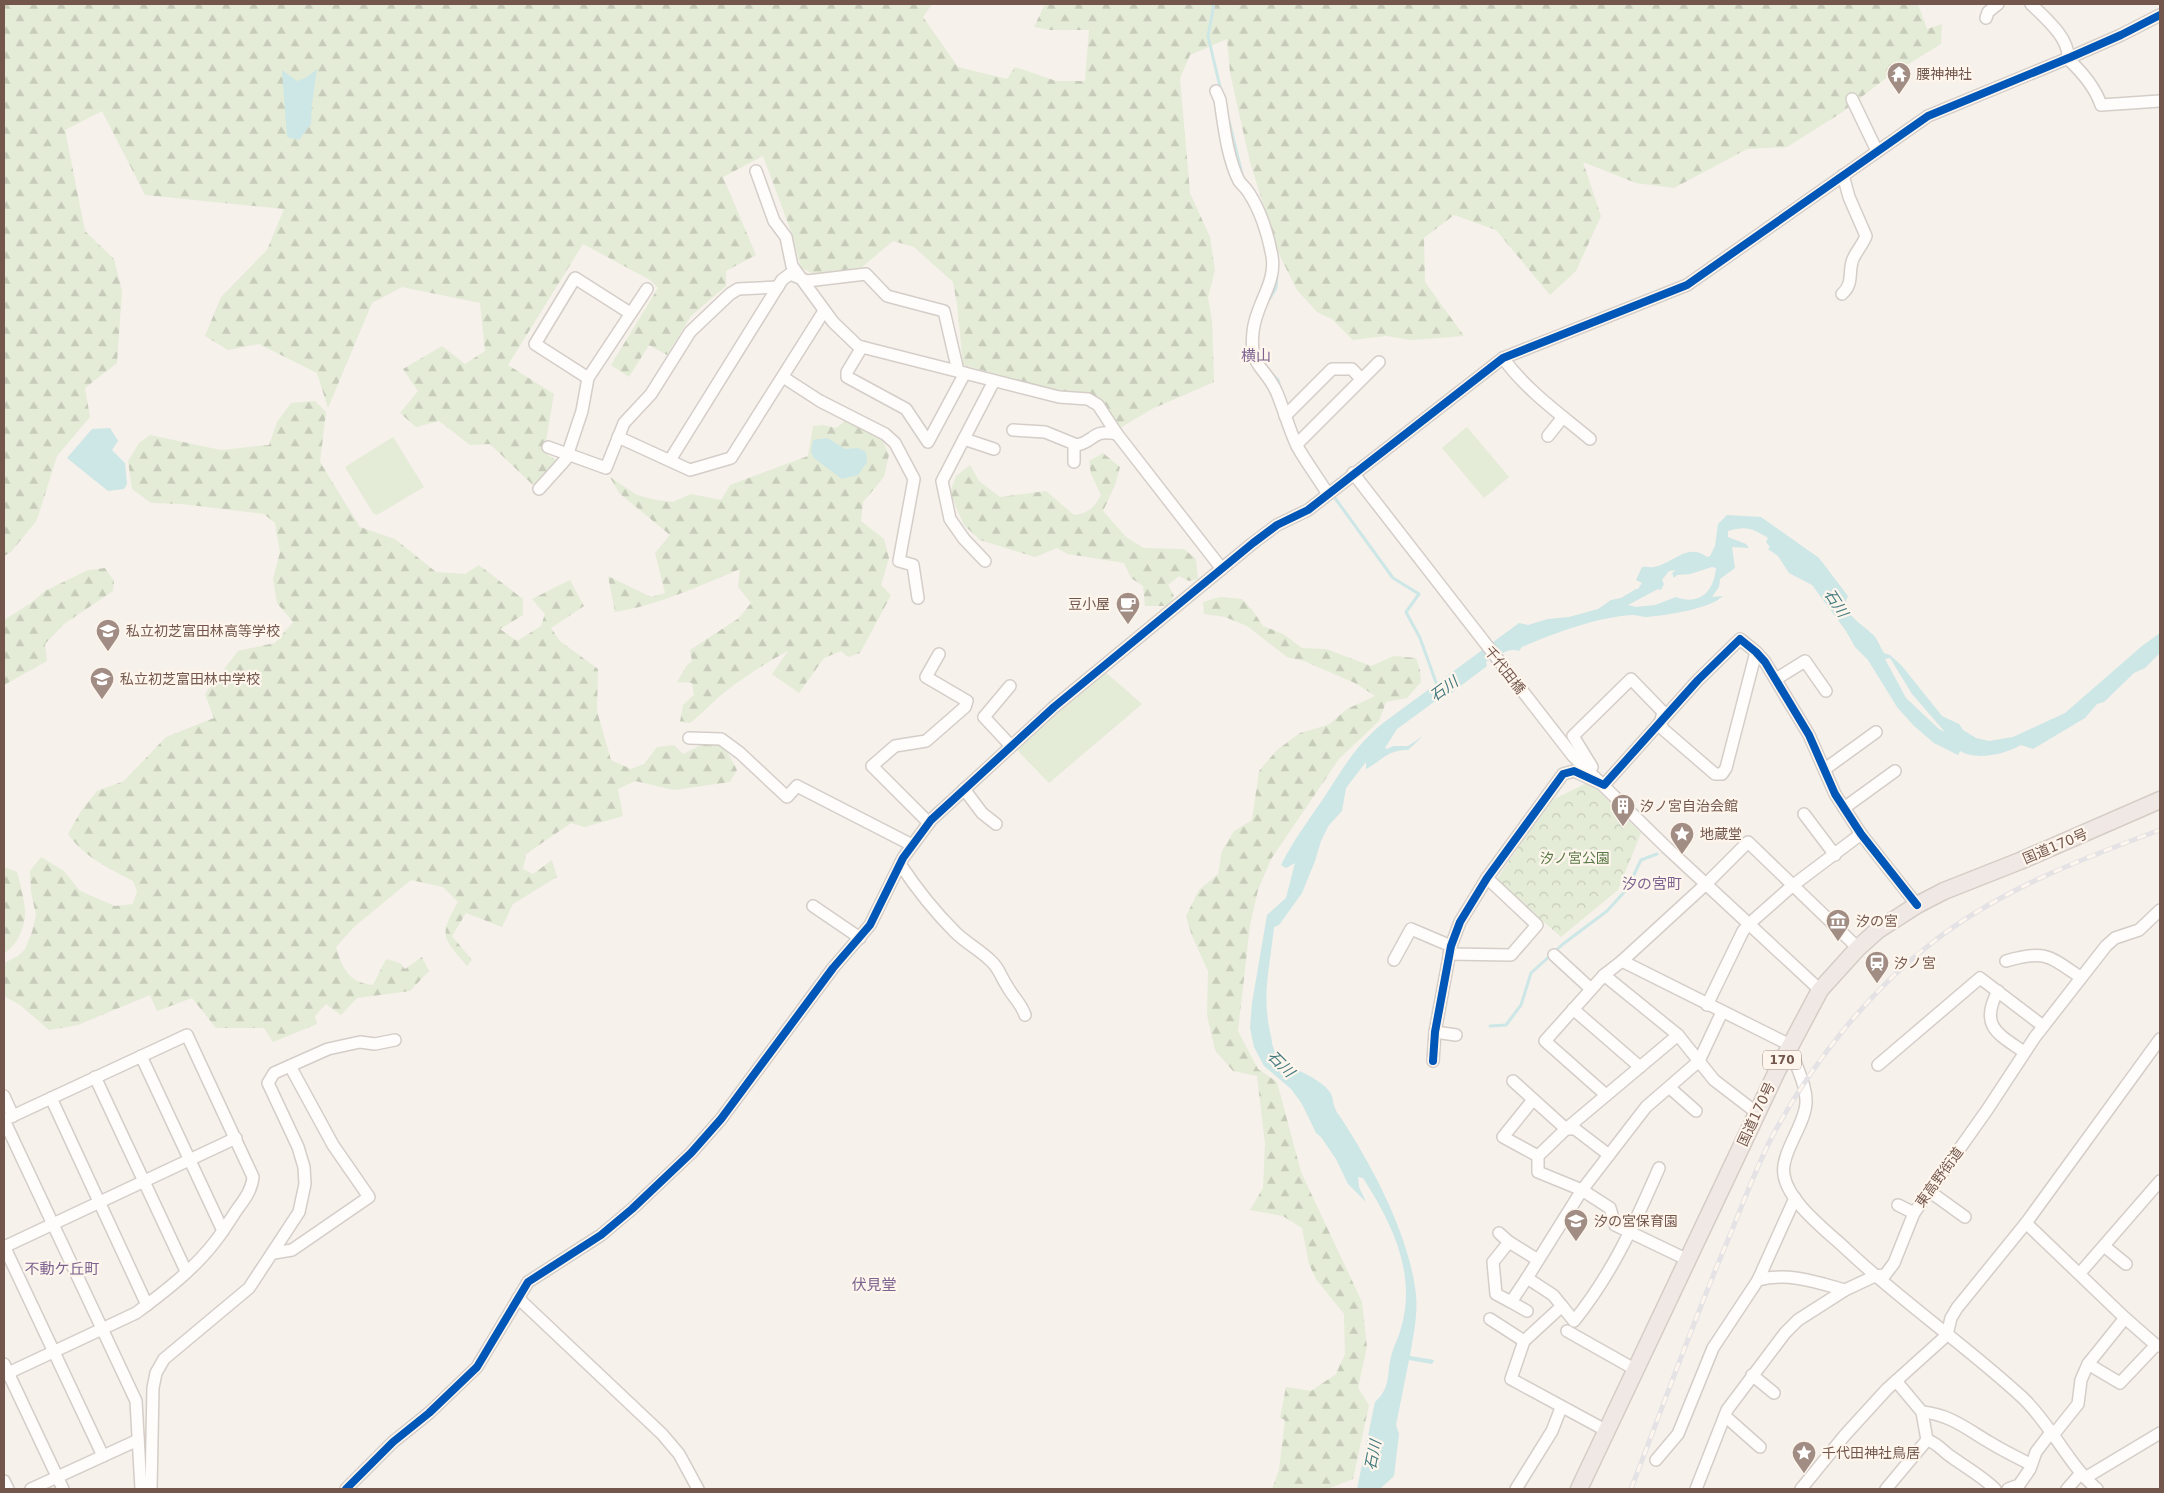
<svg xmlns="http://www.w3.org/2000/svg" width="2164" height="1493" font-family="'DejaVu Sans','Noto Sans JP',sans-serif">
<defs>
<pattern id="forest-firs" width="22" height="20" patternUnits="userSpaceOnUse" patternTransform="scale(1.25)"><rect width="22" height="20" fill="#e4ecd7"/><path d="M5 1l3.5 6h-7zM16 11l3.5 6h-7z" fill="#c7ccba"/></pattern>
<pattern id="park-crowns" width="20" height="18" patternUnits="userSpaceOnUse" patternTransform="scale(1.25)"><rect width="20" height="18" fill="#e4ecd7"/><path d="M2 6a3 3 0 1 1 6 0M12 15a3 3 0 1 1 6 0" fill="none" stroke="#c7ccba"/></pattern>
</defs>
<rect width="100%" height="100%" fill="#f6f1eb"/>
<g fill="url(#forest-firs)">
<polygon points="4,4 932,4 923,17 958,67 1007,79 1015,67 1056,81 1085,81 1089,30 1051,30 1034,27 1045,4 1918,4 1927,29 1942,24 1941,44 1886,78 1841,113 1787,147 1747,149 1674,188 1636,183 1583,162 1601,216 1576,271 1550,295 1496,230 1454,215 1424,238 1425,282 1464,336 1412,340 1386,336 1353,340 1332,319 1317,312 1297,290 1279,254 1250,162 1230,73 1227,39 1190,55 1180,78 1190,193 1210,237 1215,270 1208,298 1212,320 1214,382 1152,409 1120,428 1100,398 1059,391 963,365 957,304 953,282 914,247 893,241 862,267 816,275 801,268 792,234 763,156 723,177 756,255 726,271 726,286 691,316 667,355 649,345 629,377 611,365 658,288 650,280 583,244 508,365 554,394 544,452 557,461 533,485 490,444 470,445 439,421 416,427 400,413 418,391 403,369 442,346 465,364 485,351 480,303 402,287 372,303 328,408 317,373 259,344 228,350 205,336 221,297 267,250 284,209 145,195 102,111 65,130 85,231 114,259 122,291 117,363 85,388 90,417 57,456 37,520 11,552 4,556"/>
<path d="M315,401L326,412L320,462L360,527L395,539L436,572L465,574L479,565L523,599V615L500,629L517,641L541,626L545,614L532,599L570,580L584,606L551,628L560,641L598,669L597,711L611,760L631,769L644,764L657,747L674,745L683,754L705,743L723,744L737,770L730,782L674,790L635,781L618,789L623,816L585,827L571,823L526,854L523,869L533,874L552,860L557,877L513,904L502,927L466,913L452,936L472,960L467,966C443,937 438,937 458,902L443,887L411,880L354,927L336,947C342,968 349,983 373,985L386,959L400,963L405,969L422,957L429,971L410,991L357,998L341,1015L326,1004L315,1016L317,1024L273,1042L264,1028H216L192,998L157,1011L150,995L78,1025L49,1030L20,1005L4,996V963L18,956L25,949L32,932L36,915L31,892L30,871L41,857L64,871L80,891L115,906L133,904L137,891L133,881C110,869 83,856 68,834L81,811L97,791L124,781L166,737L214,718L205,694L238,651L275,643L293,622L277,603L273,579L280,552L275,523L264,514L182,504L151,503L132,489L128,461L139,443L150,435L221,450L269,445L277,422L291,403Z"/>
<path d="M846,420L882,439L889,455L884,477L863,502L861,521L884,539L889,558L881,585L891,595L860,653L848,657L841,651L824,658L799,693L772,674L788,651C766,663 745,676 725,692C713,701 703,713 690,723L680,722L683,705L694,695L692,683L677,682L687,665L692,661L690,650L739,618L751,603L738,587L740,569C699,586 659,605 615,612L608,576L651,597L665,593L655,553L670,535L619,493L610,477L637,495L656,500L673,502L691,494L721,500L730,485L808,456L813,426L823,425L836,428Z"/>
<path d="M1103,453L1120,467L1115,485L1103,511L1127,538L1144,548L1184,549L1196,559L1198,579L1189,581L1179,576L1168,585L1174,596L1169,606H1145L1143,586L1131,578L1124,563L1068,554L1057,548L1035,557L980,540L964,525L950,493L956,476L970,465L979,481L1000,497L1046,491L1074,515C1089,513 1094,508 1101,495L1091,474L1089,461Z"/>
<polygon points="105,568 114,581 113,591 64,624 45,644 47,661 4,685 4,620 31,603 45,591 88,570"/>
<polygon points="1220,597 1242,599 1253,611 1263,626 1283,634 1302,648 1326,649 1371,666 1394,656 1416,658 1420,670 1421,682 1407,698 1386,702 1379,721 1339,759 1271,859 1258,890 1250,925 1238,1031 1258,1069 1277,1082 1301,1172 1362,1302 1367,1347 1358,1388 1369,1405 1353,1479 1328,1489 1272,1489 1279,1470 1285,1420 1280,1418 1286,1387 1311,1391 1336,1374 1345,1354 1344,1314 1316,1279 1309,1264 1302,1228 1283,1216 1250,1210 1263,1188 1265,1144 1257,1076 1233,1071 1215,1050 1207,1015 1208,971 1192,936 1186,916 1199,890 1218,874 1222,851 1234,831 1252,820 1259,771 1277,750 1300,733 1328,725 1347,709 1375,696 1357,684 1304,661 1287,657 1247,626 1225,617 1204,614 1203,602"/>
<path d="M4,867L17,872C20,883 26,905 25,916C24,929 16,947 4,953Z"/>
</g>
<polygon fill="url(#park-crowns)" points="1589,782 1641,833 1618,890 1561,937 1496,880 1550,801"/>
<g fill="#e4ecd7">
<polygon points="1467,427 1509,477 1484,498 1442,448"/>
<polygon points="393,437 424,487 377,515 373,513 345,467"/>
<polygon points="1104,671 1142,704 1049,783 1017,750"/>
</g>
<g fill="#cde6e6" fill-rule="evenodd">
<polygon points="317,69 312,104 311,124 299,140 287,137 282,70 297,81 307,77"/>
<polygon points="110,428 118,441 112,450 125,463 127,484 124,489 108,491 67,458 92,429"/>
<polygon points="827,438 845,449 858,448 866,452 867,462 858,475 842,479 814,458 811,452 813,440"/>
<path d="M1727,515L1761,517L1819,558L1848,596C1839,612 1862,624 1871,633C1877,637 1880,647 1884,653L1890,655L1902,666L1942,716L1959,724L1963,730L1976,738L1989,741L2013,737L2065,713L2142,646L2160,633V653L2145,668L2134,673L2104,702L2097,704L2085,718L2033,749L2021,745C2005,754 1977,761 1960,751L1958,755L1934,743L1914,726L1897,707L1868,660L1855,647L1846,631L1812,585L1789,573L1778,556L1768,549L1770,547L1766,542L1768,538C1752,528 1746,526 1728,531V537L1746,544L1749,548L1732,547L1735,568L1720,579L1719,587L1712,597L1723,596C1710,609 1667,615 1647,617C1642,617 1637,615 1632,615C1598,617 1554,633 1522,647L1519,651C1508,647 1495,657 1486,662L1487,666L1446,697L1434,702L1397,729L1385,748L1387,749L1393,746H1408L1423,736L1408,750C1387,750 1383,760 1366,769V762L1346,788L1342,811L1329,825L1321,841L1315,861L1302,893L1279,925L1274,927C1270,966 1261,997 1271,1036C1272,1041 1272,1047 1275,1051C1282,1067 1317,1075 1329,1091C1334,1097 1332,1102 1335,1108C1336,1112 1339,1115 1341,1118C1373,1167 1410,1237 1416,1295C1418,1316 1413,1336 1410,1356L1434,1360L1432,1364L1409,1360L1396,1425L1399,1434L1394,1476L1380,1489H1357L1375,1402C1392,1387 1386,1373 1392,1353C1394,1345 1399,1337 1401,1328C1417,1274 1392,1223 1363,1178L1358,1177L1359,1187L1366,1202L1348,1184L1336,1159L1321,1137L1316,1133L1302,1104L1291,1089L1264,1066L1254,1047L1250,1028L1252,1003L1267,915L1286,898L1295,863L1286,868L1281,865C1293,841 1308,821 1323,799C1343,769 1354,747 1383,723L1519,623L1528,625L1548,619L1569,617L1598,609L1611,600L1621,598L1636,589H1638L1642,583L1636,580L1642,567C1646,566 1651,568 1654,567C1673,564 1687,542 1707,557L1710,556L1715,546L1718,524ZM1712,567L1716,568C1714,591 1700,606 1676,597L1655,605L1636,607L1628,605L1658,589L1661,590L1664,584L1662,580L1669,571L1676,570L1672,573L1674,578L1677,575L1690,574ZM1890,658L1912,694L1945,732L1939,729L1906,698L1885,659Z"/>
</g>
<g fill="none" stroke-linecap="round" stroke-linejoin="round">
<g stroke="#cde6e6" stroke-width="3">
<polyline points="1214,4 1208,36 1221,91"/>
<polyline points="1229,121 1243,178"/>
<polyline points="1267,303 1276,288 1277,274"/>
<polyline points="1272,374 1278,380 1281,390"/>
<polyline points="1332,494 1393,578 1419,594 1406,612 1420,638 1438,688"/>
<polyline points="1490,1026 1506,1025 1521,1005 1531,973 1563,944 1607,911 1627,889 1641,860 1657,854"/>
</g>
<defs>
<g id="minor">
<path d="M2031,4C2044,17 2070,38 2068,59C2082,72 2095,87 2101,105L2160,101"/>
<polyline points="1986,18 1988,12 1998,4"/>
<path d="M1216,91L1220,100C1224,126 1227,157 1239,181C1242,185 1246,188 1249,193C1260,210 1268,235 1272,256C1277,283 1255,305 1253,332C1249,369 1265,365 1277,393C1284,410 1289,429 1297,446C1306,462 1318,478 1328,494"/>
<polyline points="1852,99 1877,151"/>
<polyline points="756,171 774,221 786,237 792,266 833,322 858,346 1059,397 1088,399 1098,405 1117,434 1222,569"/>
<path d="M1842,294C1855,283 1847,269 1854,257C1858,249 1863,244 1866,236L1849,197L1843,175"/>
<polyline points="862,347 847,372 847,377 906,409 928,442 965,373"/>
<path d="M1503,358C1526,390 1560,414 1590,439"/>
<polyline points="783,377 820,401 885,434 895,443 914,479 899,561 913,565 918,598"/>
<polyline points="588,378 535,344 575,278 630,313"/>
<polyline points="1285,416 1332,369 1352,369 1361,379"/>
<path d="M1013,430L1045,432L1077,445C1096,441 1091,429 1117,434"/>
<polyline points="1548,436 1563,417"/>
<polyline points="618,437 690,470 731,458 824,311"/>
<polyline points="964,439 994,449"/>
<polyline points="1297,444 1379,362"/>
<polyline points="548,447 606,468 624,423 651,394 690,332 730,294 738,289 778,287"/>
<polyline points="670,460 782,280 790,274 807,281 866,274 887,296 944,311 958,371"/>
<polyline points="1074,462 1074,447 1077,445"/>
<polyline points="1353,473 1573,756 1667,848 1820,990"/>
<polyline points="539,489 566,459 582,411 588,378 647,289"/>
<polyline points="985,561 964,539 950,519 942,481 994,381"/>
<polyline points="1776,679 1805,661 1826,691"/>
<polyline points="1010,686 984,717 1011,746"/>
<polyline points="689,738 721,739 740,753 787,797 797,786 912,845"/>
<polyline points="1592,767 1573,736 1631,679 1663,712 1660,724 1664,730 1715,774 1722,774 1726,768 1756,652"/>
<polyline points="1825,769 1876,732"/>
<polyline points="964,789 982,813 996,824"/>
<polyline points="1844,808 1895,771"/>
<polyline points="1804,814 1835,855"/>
<polyline points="929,823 872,766 895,746 926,741 965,707 967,701 926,677 939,654"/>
<path d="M900,864C916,888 934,911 955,932C966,943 980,950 991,961C999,968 1001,977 1007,986C1013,997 1021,1003 1025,1015"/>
<polyline points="813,906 860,938"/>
<polyline points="1449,954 1511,955 1537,925 1487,878"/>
<polyline points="1554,955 1591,989"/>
<polyline points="1394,960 1411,929 1451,946"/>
<path d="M1622,961L1790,1045C1794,1064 1807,1084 1806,1103C1805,1125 1780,1154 1784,1175C1788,1202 1827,1231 1846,1249C1902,1302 1967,1346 2023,1398C2052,1426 2068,1464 2097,1489"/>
<path d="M2006,961C2045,950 2048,955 2080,977"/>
<polyline points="1604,975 1678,1035 1714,1080 1757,1113"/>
<path d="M1998,991C1979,1026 1998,1034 2024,1052"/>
<polyline points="1707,1005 1743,931 1749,924 1792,886 1861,834"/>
<polyline points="1573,1009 1640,1067"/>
<polyline points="1435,1032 1456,1035"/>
<polyline points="1678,1035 1566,1129 1538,1156 1538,1172 1582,1190 1610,1208 1615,1225 1688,1260"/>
<polyline points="141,1056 223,1231"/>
<polyline points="1433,1061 1435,1032 1451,946 1460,922 1487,878 1563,774 1574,771 1604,785 1698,680 1740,639 1756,652 1765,662 1809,735 1835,794 1861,834 1917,905"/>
<polyline points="1878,1065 1980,978 2043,1026"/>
<polyline points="95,1077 186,1271"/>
<polyline points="1513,1081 1566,1129 1575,1129 1609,1155"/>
<polyline points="1670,1088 1696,1111"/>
<polyline points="1606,1095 1545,1041 1604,975 1622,961 1706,884 1748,842 1858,948"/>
<polyline points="4,1096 13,1116"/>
<polyline points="51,1098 147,1305"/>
<polyline points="1532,1101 1503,1137 1538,1156"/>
<path d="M4,1120L187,1035L253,1177C252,1190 244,1200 236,1211C229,1222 222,1233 214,1243C193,1270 163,1293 136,1313L4,1375"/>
<polyline points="4,1120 136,1401 141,1489"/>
<polyline points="1929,1191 1965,1217"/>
<polyline points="1898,1205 1914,1213"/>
<polyline points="2026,1223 2125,1318 2157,1346 2160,1346"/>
<polyline points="1499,1233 1509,1242 1493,1262 1496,1294 1511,1302"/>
<polyline points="1509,1242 1538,1260"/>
<polyline points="4,1246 103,1456"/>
<polyline points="2104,1246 2126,1264"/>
<polyline points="4,1247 236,1138"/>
<polyline points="274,1253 292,1250 369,1197 333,1145 290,1066"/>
<polyline points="2080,1273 2160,1181"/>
<polyline points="1527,1278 1511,1302 1527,1311"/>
<path d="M1758,1280C1789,1272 1816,1282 1845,1290"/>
<polyline points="518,1298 662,1434 679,1454 698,1489"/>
<path d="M1562,1306L1574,1321C1612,1274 1635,1223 1659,1168"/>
<polyline points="1490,1319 1524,1341"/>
<polyline points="1567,1331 1636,1370"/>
<polyline points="4,1364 63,1489"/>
<polyline points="2088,1364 2120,1383 2156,1345"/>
<polyline points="1752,1375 1774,1393"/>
<path d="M1922,1412C1949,1414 1967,1429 1989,1442C2002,1450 2016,1457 2030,1464"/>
<polyline points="1725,1416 1760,1447"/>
<polyline points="1607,1431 1511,1379 1524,1341 1562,1306 1553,1295 1527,1278 1582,1190 1646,1107 1699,1061 1722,1012"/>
<polyline points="2054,1434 2078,1404 2081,1380 2088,1364 2125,1318"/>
<path d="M1927,1440C1938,1443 1943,1452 1953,1458C1967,1468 1983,1477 1995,1489"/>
<polyline points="1656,1460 1678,1434 1713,1348 1758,1280 1795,1198"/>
<polyline points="2085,1478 2160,1433"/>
<polyline points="4,1481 8,1489"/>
<polyline points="31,1489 138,1440"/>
<polyline points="151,1489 153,1388 156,1373 164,1359 249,1288 299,1212 305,1184 304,1167 298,1147 268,1083 274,1073 328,1049 360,1042 375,1044 395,1040"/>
<polyline points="346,1489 393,1442 429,1413 477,1367 528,1282 601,1235 632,1209 691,1153 721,1119 833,968 870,925 903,858 931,820 1054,707 1253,543 1277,525 1308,510 1503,358 1687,285 1928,116 2071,57 2121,35 2160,15"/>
<polyline points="1516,1489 1552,1431 1561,1408"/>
<polyline points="1696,1489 1727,1410 1785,1333 1798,1320 1845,1290 1875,1276 1885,1275 1894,1263 1914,1213 1987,1110 2035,1037 2106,946 2115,938 2139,930 2160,910"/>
<polyline points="1801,1489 1845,1435 1887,1389 1947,1335 1951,1318 1957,1308 2026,1223 2160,1039"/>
<polyline points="1886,1489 1927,1440 1922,1412 1896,1381"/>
<polyline points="2008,1489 2019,1485 2030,1469 2036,1452 2052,1431"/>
<polyline points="2067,1489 2081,1473"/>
</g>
<polyline id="highway" points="1579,1489 1778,1069 1820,990 1858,948 1878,930 1917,905 1944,891 2020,861 2160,800"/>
</defs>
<use href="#minor" stroke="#d5cdc8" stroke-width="14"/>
<use href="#highway" stroke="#d5ccc6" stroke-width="19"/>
<use href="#minor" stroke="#fefdfc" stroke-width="11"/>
<use href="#highway" stroke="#f0e8e5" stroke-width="16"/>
<defs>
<path id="rail" d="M1631,1489C1664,1404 1694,1319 1730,1235C1744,1201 1757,1165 1774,1133C1812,1063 1870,990 1933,942C2000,890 2081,859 2160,830"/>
</defs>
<use href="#rail" stroke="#e4e2e5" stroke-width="5"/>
<use href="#rail" stroke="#fef6ed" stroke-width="3" stroke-dasharray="9" stroke-linecap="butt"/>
<defs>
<g id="cycleway">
<polyline points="1433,1061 1435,1032 1451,946 1460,922 1487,878 1563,774 1574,771 1604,785 1698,680 1740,639 1756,652 1765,662 1809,735 1835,794 1861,834 1917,905"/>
<polyline points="346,1489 393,1442 429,1413 477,1367 528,1282 601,1235 632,1209 691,1153 721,1119 833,968 870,925 903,858 931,820 1054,707 1253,543 1277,525 1308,510 1503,358 1687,285 1928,116 2071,57 2121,35 2160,15"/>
</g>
</defs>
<use href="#cycleway" stroke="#fef6ed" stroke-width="11"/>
<use href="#cycleway" stroke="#0057b8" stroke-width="8"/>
</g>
<defs>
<symbol id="temple-pin" viewBox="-11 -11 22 30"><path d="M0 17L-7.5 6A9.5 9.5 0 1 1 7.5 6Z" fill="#a28d84" stroke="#fef6ed"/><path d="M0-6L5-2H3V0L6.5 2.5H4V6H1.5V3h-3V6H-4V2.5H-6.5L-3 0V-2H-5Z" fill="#fff"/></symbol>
<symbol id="cafe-pin" viewBox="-11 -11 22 30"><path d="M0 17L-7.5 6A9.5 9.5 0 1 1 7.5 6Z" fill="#a28d84" stroke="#fef6ed"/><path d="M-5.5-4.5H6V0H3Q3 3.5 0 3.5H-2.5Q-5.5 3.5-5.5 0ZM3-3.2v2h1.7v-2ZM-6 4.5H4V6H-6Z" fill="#fff"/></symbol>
<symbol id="school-pin" viewBox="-11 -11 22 30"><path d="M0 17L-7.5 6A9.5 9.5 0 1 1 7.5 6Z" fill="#a28d84" stroke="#fef6ed"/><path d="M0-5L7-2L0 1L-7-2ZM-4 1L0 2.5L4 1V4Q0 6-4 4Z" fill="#fff"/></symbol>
<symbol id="building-pin" viewBox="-11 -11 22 30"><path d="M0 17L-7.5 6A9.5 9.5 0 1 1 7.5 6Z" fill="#a28d84" stroke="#fef6ed"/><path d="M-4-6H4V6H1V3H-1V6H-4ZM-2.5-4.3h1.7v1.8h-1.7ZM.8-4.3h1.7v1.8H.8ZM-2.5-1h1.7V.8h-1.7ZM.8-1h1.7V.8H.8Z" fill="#fff"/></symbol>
<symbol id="sight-pin" viewBox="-11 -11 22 30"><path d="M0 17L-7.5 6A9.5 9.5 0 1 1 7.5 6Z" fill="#a28d84" stroke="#fef6ed"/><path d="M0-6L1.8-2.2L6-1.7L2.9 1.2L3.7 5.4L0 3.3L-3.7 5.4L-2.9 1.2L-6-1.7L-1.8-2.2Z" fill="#fff"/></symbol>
<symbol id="museum-pin" viewBox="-11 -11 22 30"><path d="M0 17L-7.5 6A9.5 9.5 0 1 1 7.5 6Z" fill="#a28d84" stroke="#fef6ed"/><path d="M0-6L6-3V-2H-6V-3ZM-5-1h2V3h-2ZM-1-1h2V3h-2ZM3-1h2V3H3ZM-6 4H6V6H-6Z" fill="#fff"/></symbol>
<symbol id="station-pin" viewBox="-11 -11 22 30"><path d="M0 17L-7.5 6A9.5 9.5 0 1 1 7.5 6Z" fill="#a28d84" stroke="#fef6ed"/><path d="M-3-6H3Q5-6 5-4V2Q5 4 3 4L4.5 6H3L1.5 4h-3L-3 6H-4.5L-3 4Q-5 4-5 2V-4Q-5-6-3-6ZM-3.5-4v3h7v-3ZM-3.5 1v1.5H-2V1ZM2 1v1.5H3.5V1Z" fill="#fff"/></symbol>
</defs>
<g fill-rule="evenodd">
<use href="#temple-pin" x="1885" y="60" width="28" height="38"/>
<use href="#cafe-pin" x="1114" y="590" width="28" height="38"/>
<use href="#school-pin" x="94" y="617" width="28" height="38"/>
<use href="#school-pin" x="88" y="665" width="28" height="38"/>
<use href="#building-pin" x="1609" y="792" width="28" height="38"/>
<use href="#sight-pin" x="1668" y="820" width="28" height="38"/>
<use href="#museum-pin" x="1824" y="907" width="28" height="38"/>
<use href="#station-pin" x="1863" y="949" width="28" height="38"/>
<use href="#school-pin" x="1562" y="1207" width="28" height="38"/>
<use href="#sight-pin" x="1790" y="1439" width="28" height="38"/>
</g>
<g text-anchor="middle" stroke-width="4.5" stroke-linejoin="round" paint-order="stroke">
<rect fill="#fef6ed" stroke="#9d877c" stroke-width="1" x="1763" y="1050.5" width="38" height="19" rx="4"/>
<g font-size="12" font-weight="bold" fill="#74574c">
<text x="1782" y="1064">170</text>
</g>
<g font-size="14" fill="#74574c" stroke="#fef6ed" text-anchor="start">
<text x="1916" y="79">腰神神社</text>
<text x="1110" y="609" text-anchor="end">豆小屋</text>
<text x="126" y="636">私立初芝富田林高等学校</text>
<text x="120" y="684">私立初芝富田林中学校</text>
<text x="1640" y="811">汐ノ宮自治会館</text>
<text x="1700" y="839">地蔵堂</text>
<text x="1856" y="926">汐の宮</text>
<text x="1894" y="968">汐ノ宮</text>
<text x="1594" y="1226">汐の宮保育園</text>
<text x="1822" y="1458">千代田神社鳥居</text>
</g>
<g font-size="14" fill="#74574c" stroke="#fef6ed">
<text transform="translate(1505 670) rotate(52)" y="5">千代田橋</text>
<text transform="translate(2055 846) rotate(-23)" y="5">国道170号</text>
<text transform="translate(1756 1114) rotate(-65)" y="5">国道170号</text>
<text transform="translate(1939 1177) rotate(-54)" y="5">東高野街道</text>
</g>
<g font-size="14" fill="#587845" stroke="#fef6ed">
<text x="1575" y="863">汐ノ宮公園</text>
</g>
<g font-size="15" fill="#7d6490" stroke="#fef6ed">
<text x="1256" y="361">横山</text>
<text x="1652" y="889">汐の宮町</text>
<text x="62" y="1274">不動ケ丘町</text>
<text x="874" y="1290">伏見堂</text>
</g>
<g font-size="15" font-style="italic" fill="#447a7f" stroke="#fef6ed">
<text transform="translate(1836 603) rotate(57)" y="5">石川</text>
<text transform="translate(1444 689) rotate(-36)" y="5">石川</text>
<text transform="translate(1281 1064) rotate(45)" y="5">石川</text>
<text transform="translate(1373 1455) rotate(-79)" y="5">石川</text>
</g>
</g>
<rect width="2164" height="1493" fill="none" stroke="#74574c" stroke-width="10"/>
</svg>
